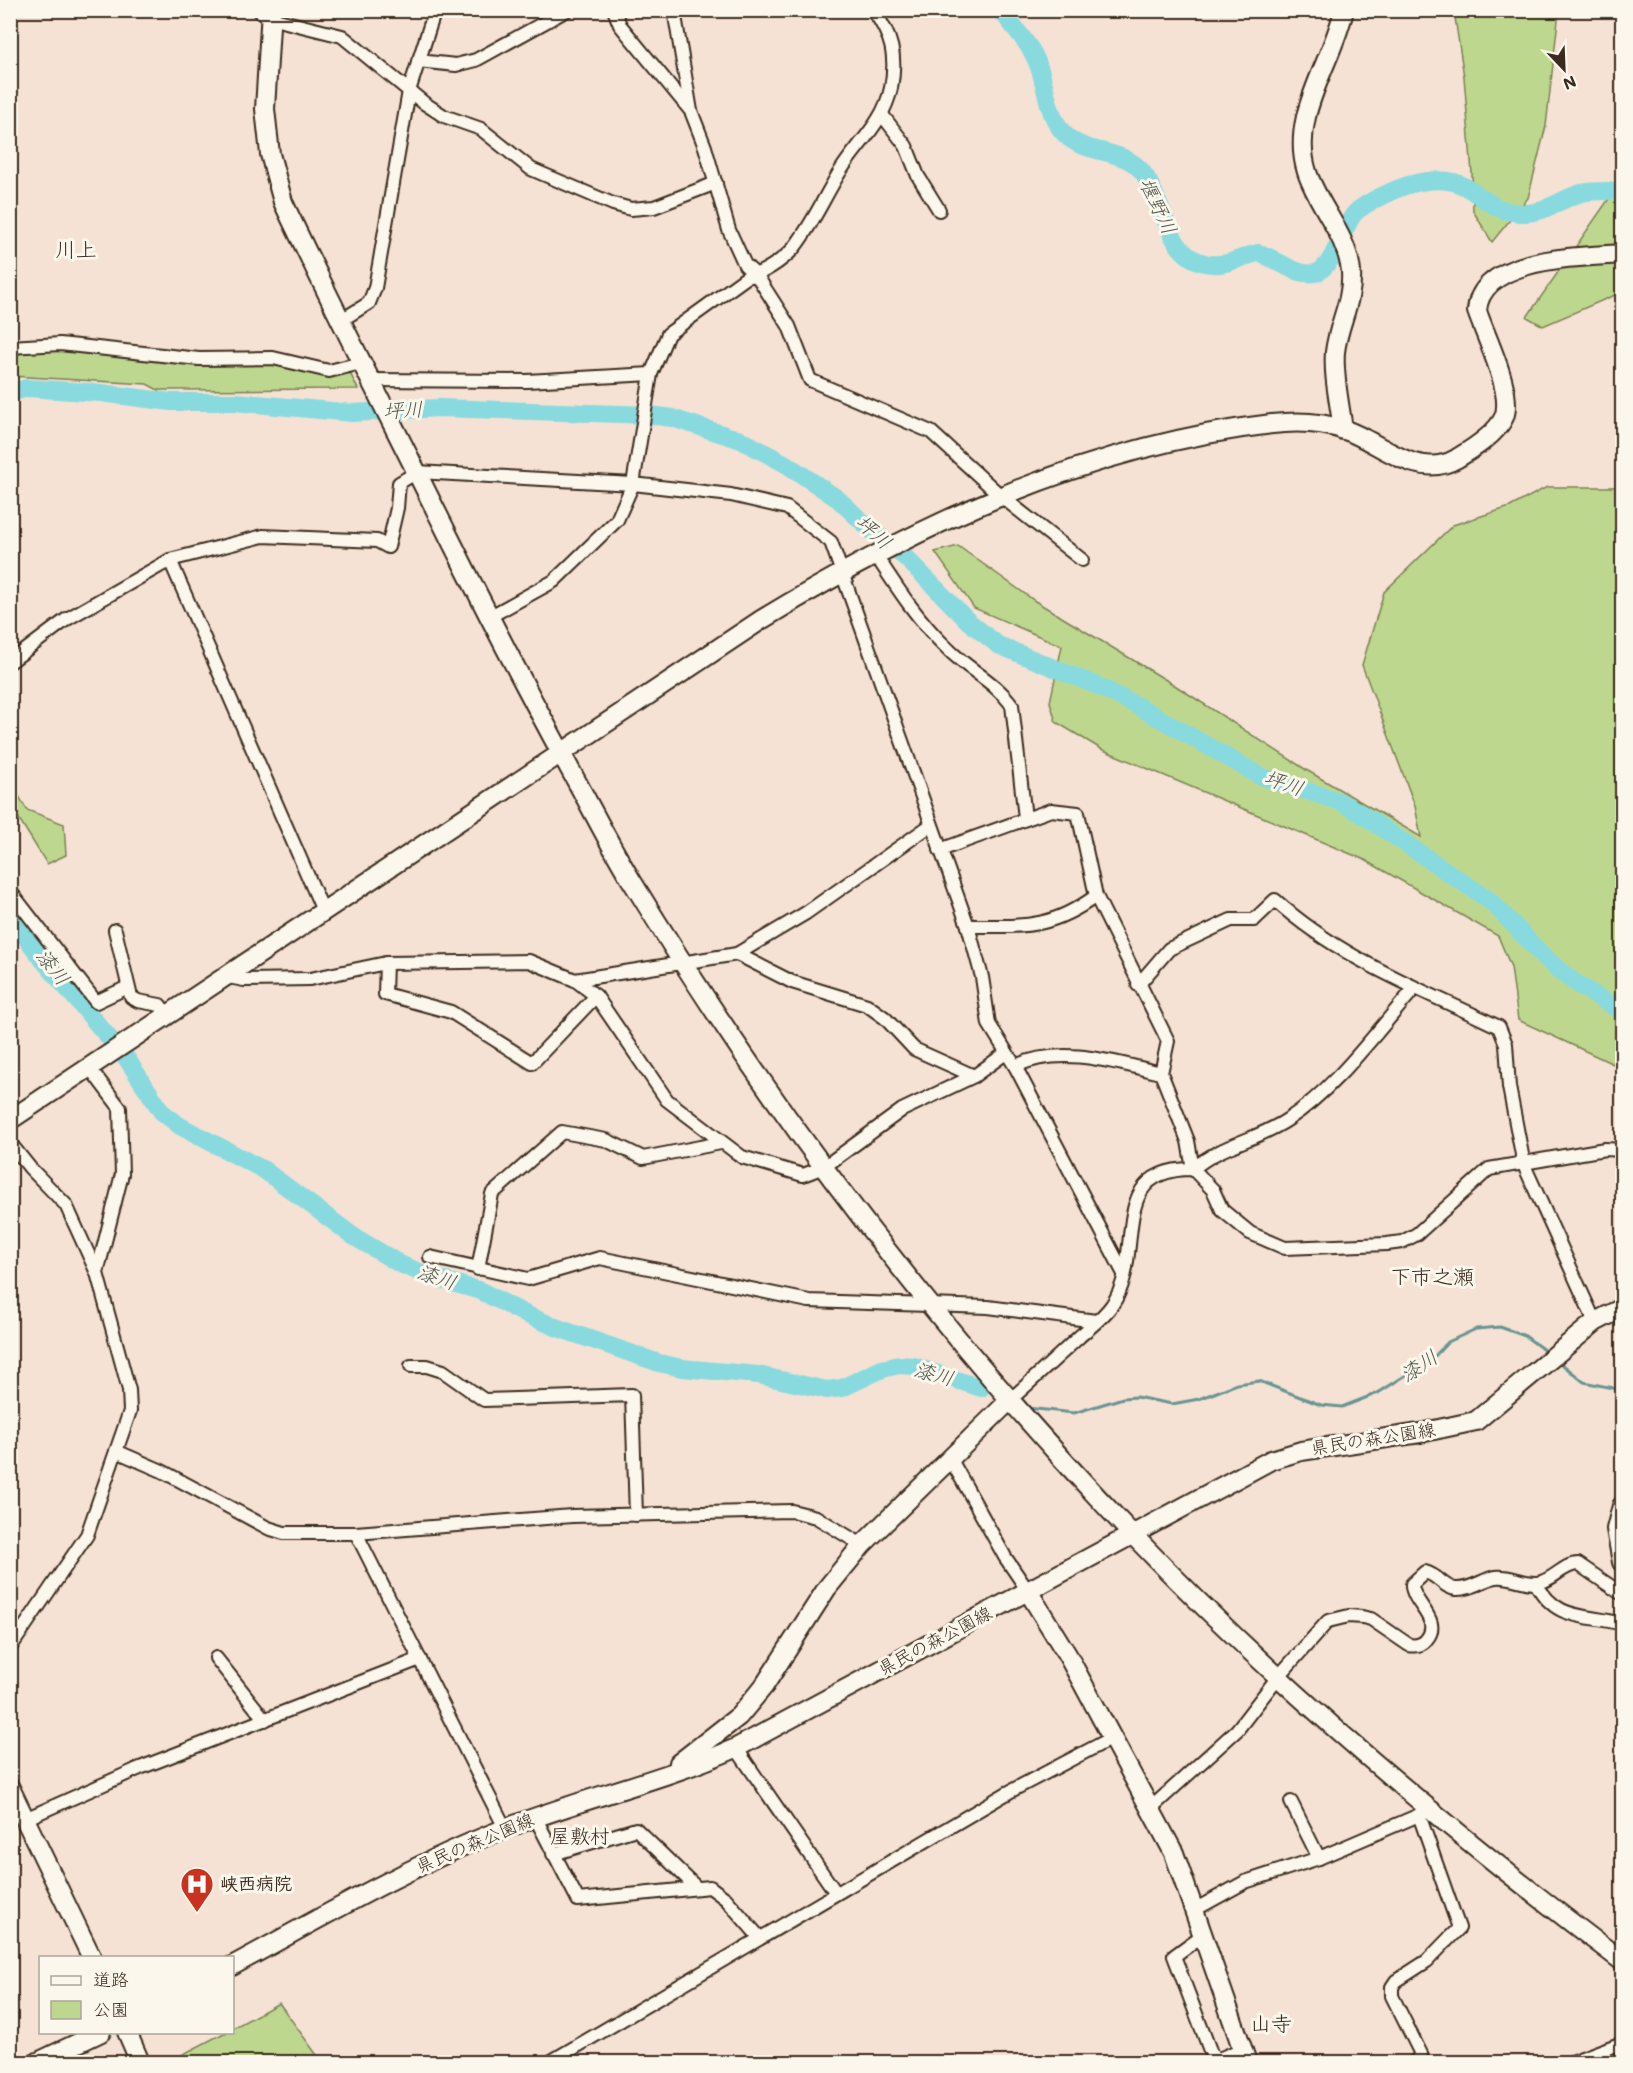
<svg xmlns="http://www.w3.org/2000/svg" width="1633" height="2073" font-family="Mali,'Klee One',sans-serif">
<rect width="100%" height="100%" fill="#f5e2d4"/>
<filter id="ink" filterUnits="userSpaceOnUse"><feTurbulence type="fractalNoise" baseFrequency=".0167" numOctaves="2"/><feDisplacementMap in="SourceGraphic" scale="12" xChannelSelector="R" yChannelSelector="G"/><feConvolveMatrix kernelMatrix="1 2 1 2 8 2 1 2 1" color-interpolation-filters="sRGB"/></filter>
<g filter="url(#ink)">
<g fill="#bed78e" stroke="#7c8056" stroke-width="1.5">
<polygon points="1454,11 1559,11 1546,126 1528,198 1492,242 1473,211 1472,173 1464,77"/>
<polygon points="1622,186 1622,292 1543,326 1527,317 1615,190"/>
<polygon points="61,346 273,362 349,371 358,389 158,390 147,384 11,376 10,349"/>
<polygon points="1547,487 1622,487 1622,1068 1518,1020 1511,967 1498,936 1365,860 1101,749 1056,722 1050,702 1062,646 974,608 935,552 958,546 1035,601 1176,686 1308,771 1421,837 1415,806 1362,665 1384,592 1453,525 1510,507"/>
<polygon points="11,783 27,810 64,824 66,855 47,864 11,806"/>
<polygon points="279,2003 322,2062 174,2062 172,2060 224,2033 232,2032 233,2028"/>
</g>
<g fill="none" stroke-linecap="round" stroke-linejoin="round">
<g stroke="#699492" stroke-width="3">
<polyline points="1558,1361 1584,1382 1622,1390"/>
<polyline points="1027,1408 1074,1413 1123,1398 1136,1397 1172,1404 1199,1399 1237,1384 1259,1381 1321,1405 1342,1407 1378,1393 1433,1358 1448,1342 1476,1329 1500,1327 1525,1336 1548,1353"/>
</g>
<g stroke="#88dadf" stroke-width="18">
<path d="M1001,10C1011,24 1023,37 1031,50C1047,75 1044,109 1062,131C1083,158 1124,145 1144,174C1167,206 1167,268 1220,264C1233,263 1246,255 1259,253C1275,258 1297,277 1315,273C1334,268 1342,227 1355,213C1364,203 1399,187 1412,184C1479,167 1473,213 1525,213C1545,213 1563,198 1581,193C1594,190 1609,191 1622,191"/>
<path d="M10,393L27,388L101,393L171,402H235L352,413L439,408L651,415L672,418L741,440L786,464L838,499L871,530L907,559L968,621L998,645L1098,686L1138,706L1260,776L1341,802L1360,813L1489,900C1516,925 1540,957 1570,979C1587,991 1605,1001 1622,1012"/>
<polyline points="10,916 43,960 127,1059 162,1112 180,1126 264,1170 353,1236 400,1264 429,1276 481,1291 525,1314 558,1328 659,1363 682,1368 758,1375 827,1390 842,1388 882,1369 899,1365 914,1366 981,1388"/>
</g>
<defs>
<g id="street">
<polyline points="258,10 270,18 342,36 424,103 444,116 481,129 531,169 613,204 631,209 654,207 716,183"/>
<polyline points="614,10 620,25 690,110"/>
<polyline points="674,10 691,111 705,147 729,230 745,265 757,276 789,326 810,380 931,432 1002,497 1082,560"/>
<polyline points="418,61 456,65 476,60 567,10"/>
<polyline points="883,116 906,146 918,176 939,210"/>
<polyline points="340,321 369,303 375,288 409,91 435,10"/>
<polyline points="10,347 60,344 199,359 273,358 329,371 361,363"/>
<polyline points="370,380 527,381 651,374"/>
<path d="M875,554C897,588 919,622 949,650C969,670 995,682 1012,705L1025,818"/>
<polyline points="170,560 324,913"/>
<path d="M489,617L554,581L617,520L633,484L651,374L668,334L747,277C761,275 783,260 793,249C812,226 825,195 841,170C859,142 884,122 891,88C897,56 892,36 873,10"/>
<polyline points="10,662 67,619 170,560 263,536 377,541 388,547 397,508 399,483 417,472 633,484 731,495 787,508 831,542 968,926 982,977 989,1024 1015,1066 1124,1274"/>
<path d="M940,850L1051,810L1078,813L1096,896L1168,1041L1161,1073L1188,1141L1193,1169C1220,1145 1257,1140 1287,1120C1337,1087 1375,1033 1415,988"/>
<polyline points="10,891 96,1002 128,987"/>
<path d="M968,926C1023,926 1049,930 1096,896"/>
<polyline points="115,930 131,997 138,1001 160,1005 168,1016"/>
<polyline points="737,954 792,982 867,1005 885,1018 914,1049 974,1076"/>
<polyline points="386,963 385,994 451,1012 532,1063 596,996"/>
<polyline points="228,977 244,980 310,979 386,963 529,961 575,980 737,954 806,913 931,825"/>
<polyline points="575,980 596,996 667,1100 742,1157 803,1175 824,1167 902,1110 974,1076 1006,1053"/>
<path d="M1138,985L1169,949L1231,920H1254L1275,900C1340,959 1421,989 1499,1027L1506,1044L1509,1087L1524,1165L1595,1322"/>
<path d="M1015,1066C1063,1045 1113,1062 1161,1073"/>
<polyline points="10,1143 30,1168 66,1205 97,1273"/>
<polyline points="430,1257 528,1279 600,1258 809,1301 988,1307 1096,1321"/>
<polyline points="478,1269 492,1194 562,1132 606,1140 643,1158 721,1143"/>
<polyline points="411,1366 427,1366 443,1371 484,1400 632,1395 636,1515"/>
<path d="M1011,1399C1034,1379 1056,1358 1079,1337C1090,1327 1104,1317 1112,1305C1147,1255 1104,1168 1193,1169L1213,1190L1222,1210L1250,1233L1285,1248L1387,1244L1402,1242L1417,1234L1489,1169L1605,1149L1622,1150"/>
<polyline points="116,1451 162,1471 268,1528 284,1533 356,1533 572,1516 792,1511 816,1517 862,1545"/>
<polyline points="950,1458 1005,1557 1028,1591"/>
<polyline points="356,1533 505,1828"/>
<path d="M1536,1583C1556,1622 1586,1614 1622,1624"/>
<polyline points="10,1648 87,1535 130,1411 129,1390 97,1273 122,1174 120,1108 89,1067"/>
<polyline points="216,1658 265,1720"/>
<polyline points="736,1748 836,1893"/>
<polyline points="1291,1802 1319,1858"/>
<path d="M1151,1808L1237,1730L1278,1677L1328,1621L1349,1616L1362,1617L1371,1619L1409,1645C1415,1646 1422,1645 1426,1640C1444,1620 1411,1603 1412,1584L1425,1572C1438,1575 1444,1588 1456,1589C1471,1590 1483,1579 1496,1577C1510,1575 1522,1584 1537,1583C1553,1581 1563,1564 1578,1564L1622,1594"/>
<polyline points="535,1817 578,1900 710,1887 726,1899 760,1938"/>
<polyline points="25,1819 140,1768 420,1659"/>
<polyline points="553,1854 636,1829 696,1887"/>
<polyline points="1196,1909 1245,1882 1319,1858 1419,1815 1422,1811"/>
<polyline points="1204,1934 1174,1956 1214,2061"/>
<polyline points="550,2062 1009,1792 1112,1738"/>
<polyline points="1212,2062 1242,2049"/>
<polyline points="1415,2062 1421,2054 1392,1996 1392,1987 1396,1981 1427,1961 1459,1928 1419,1815"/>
<polyline points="1571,2062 1622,2043"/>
</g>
<g id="secondary">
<path d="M271,10L265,109L270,154L283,202C336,314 393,424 448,535C490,619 533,702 578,784C596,817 613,851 633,883C774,1115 943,1336 1131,1533C1282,1691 1449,1831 1622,1961"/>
<path d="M1343,430C1340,405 1333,377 1335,352C1338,324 1353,302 1351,272C1348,236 1318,206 1307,172C1289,116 1332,64 1344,10"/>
<path d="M10,1120L761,620C917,525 1088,445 1272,424C1296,421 1322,422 1345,430C1381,442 1417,481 1456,459C1471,450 1497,434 1504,417C1514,392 1485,336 1477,311C1480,256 1582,257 1622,254"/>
<polyline points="1622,1506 1616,1529 1622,1562"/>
<polyline points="1028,1591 1068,1656 1174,1853 1247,2062"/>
<polyline points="679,1763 739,1716 764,1686 827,1588 862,1545 1011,1399"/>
<polyline points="10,1788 92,1958"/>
<path d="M232,1966C322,1917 409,1866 504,1829C580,1799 661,1781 736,1748L1271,1460L1301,1451L1420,1433L1476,1421L1595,1322L1622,1308"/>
<polyline points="127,2032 140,2062"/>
<polyline points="38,2062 101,2032"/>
</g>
</defs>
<use href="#street" stroke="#3b2a1e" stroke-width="16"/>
<use href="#secondary" stroke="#3b2a1e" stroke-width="22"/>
<use href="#street" stroke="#fbf7ec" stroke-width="12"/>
<use href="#secondary" stroke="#fbf7ec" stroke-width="18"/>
</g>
</g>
<defs>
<symbol id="hospital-pin" viewBox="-11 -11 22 30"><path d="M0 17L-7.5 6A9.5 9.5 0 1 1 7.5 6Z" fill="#c8321e" stroke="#fbf7ec"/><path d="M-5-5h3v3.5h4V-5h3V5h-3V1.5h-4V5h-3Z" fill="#fff"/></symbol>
</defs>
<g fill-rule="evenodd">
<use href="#hospital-pin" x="178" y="1865" width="38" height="52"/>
</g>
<g text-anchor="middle" stroke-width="6" stroke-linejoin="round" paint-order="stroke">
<g font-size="18" fill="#3b2a1e" stroke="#fbf7ec">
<text transform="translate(1373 1439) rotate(-9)" y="6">県民の森公園線</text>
<text transform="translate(935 1641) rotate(-28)" y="6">県民の森公園線</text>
<text transform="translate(475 1843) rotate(-23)" y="6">県民の森公園線</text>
</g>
<g font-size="18" font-weight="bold" fill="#3b2a1e" stroke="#fbf7ec" text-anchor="start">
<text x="220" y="1890">峡西病院</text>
</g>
<g font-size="20" font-style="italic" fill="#4e564e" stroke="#fbf7ec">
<text transform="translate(1158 206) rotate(65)" y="7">堰野川</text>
<text transform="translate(403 410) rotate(-3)" y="7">坪川</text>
<text transform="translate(874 532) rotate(42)" y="7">坪川</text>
<text transform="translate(1284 783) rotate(19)" y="7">坪川</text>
<text transform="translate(53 967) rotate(51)" y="7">漆川</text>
<text transform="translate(437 1277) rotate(18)" y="7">漆川</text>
<text transform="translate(1419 1366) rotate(-34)" y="7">漆川</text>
<text transform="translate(934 1374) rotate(15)" y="7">漆川</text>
</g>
<g font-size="20" fill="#3b2a1e" stroke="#fbf7ec">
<text x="580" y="1843">屋敷村</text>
</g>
<g font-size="21" fill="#3b2a1e" stroke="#fbf7ec">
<text x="76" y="257">川上</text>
<text x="1432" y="1284">下市之瀬</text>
<text x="1271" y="2031">山寺</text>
</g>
</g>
<rect width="1633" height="2073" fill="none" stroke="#fbf7ec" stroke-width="36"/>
<rect x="18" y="18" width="1597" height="2037" fill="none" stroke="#3b2a1e" stroke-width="2" filter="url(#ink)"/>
<rect x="39" y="1956" width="195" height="78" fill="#fbf7ec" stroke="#aea59a" stroke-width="1.5"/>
<rect x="51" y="1976" width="30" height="9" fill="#fbf7ec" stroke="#aea59a" stroke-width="1.5"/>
<text x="93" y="1986" font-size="18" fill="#3b2a1e">道路</text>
<rect x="51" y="2001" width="30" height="18" fill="#bed78e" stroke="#aea59a" stroke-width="1.5"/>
<text x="93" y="2016" font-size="18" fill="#3b2a1e">公園</text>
<g transform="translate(1564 69) rotate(157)" stroke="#fbf7ec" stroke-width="4.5" paint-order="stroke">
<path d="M0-4.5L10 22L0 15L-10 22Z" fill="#3b2a1e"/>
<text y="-9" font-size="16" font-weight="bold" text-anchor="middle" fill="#3b2a1e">N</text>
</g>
</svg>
